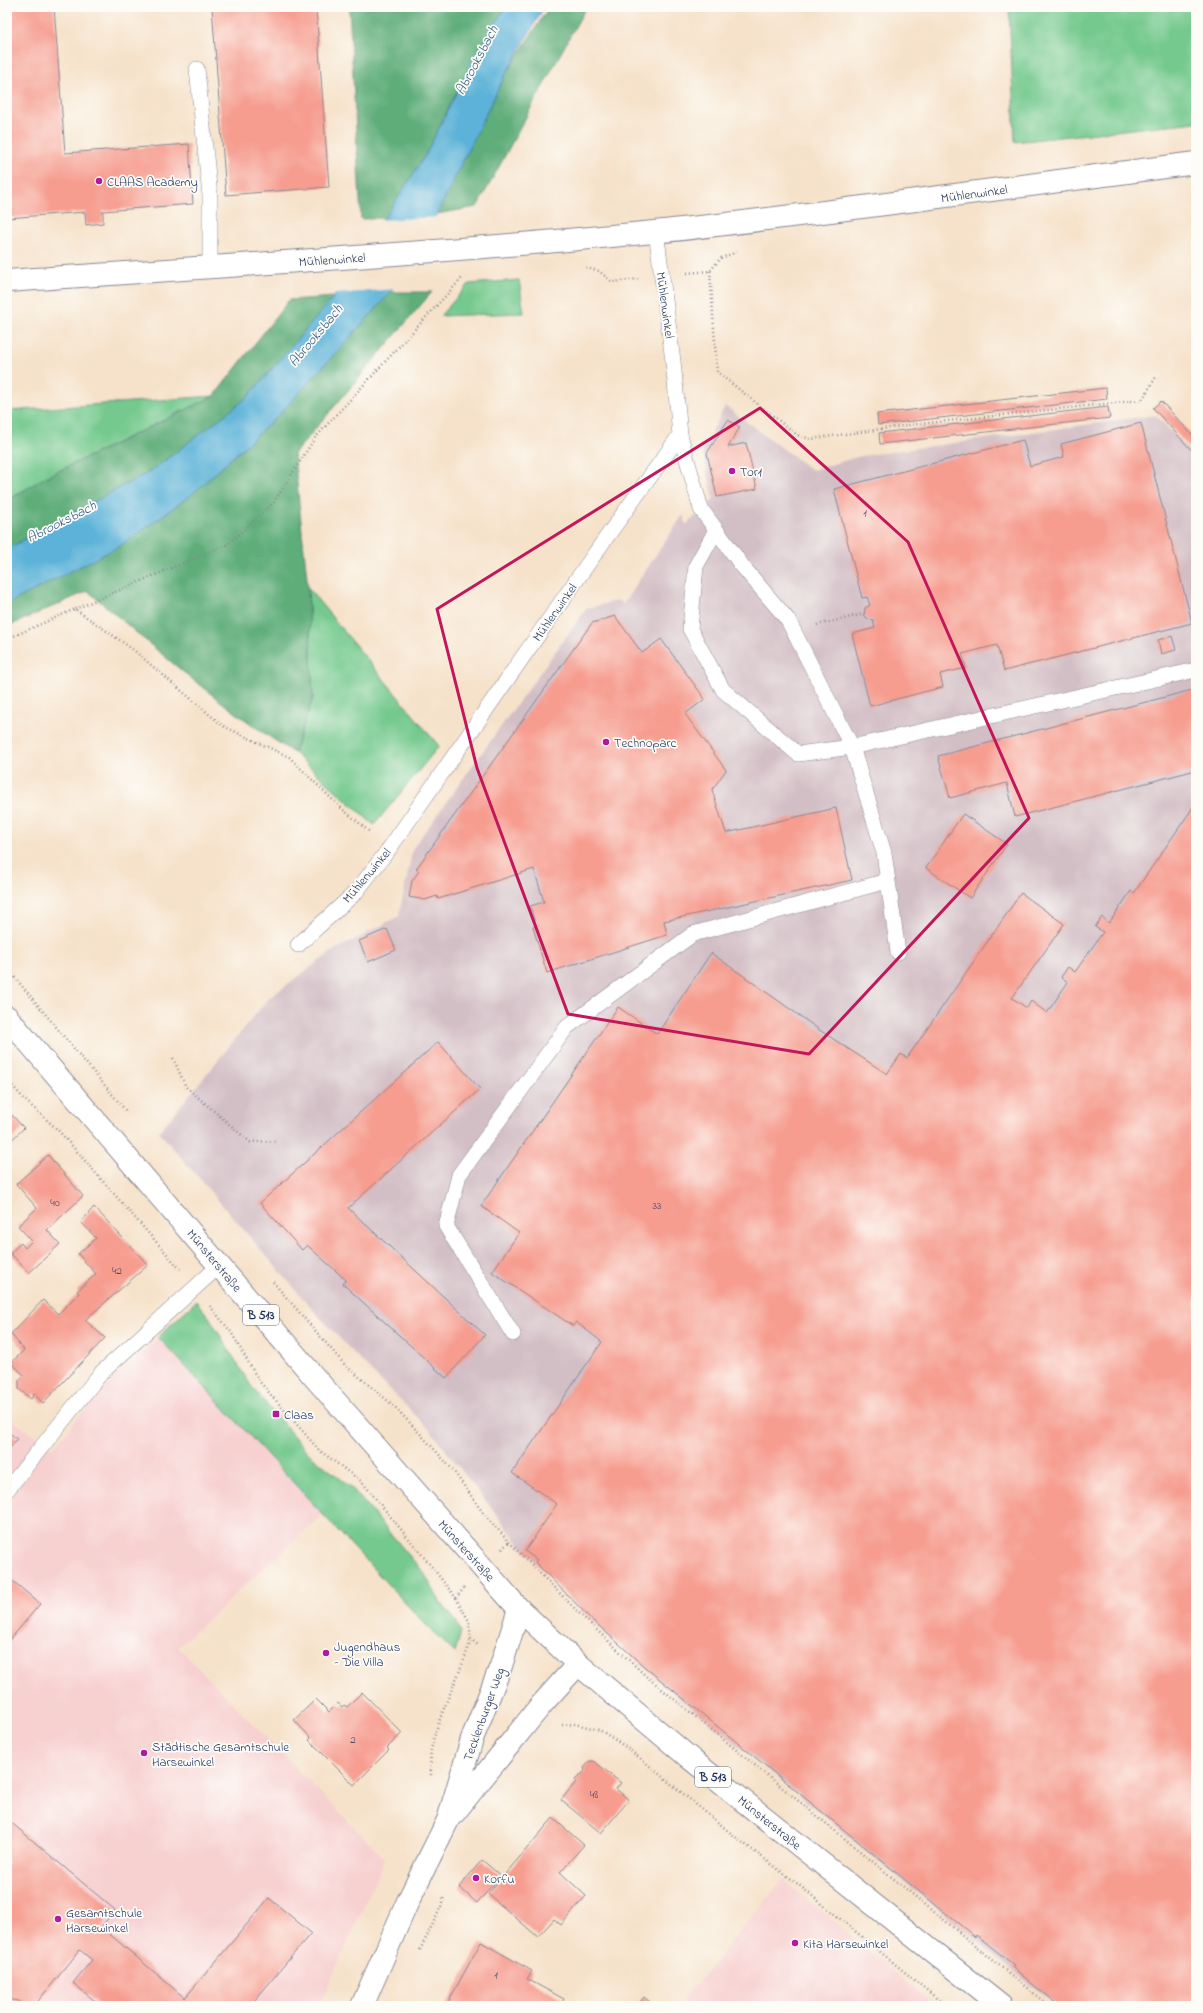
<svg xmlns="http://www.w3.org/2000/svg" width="1203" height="2013" font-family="'Indie Flower',sans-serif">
<rect width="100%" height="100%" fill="#fdfcf7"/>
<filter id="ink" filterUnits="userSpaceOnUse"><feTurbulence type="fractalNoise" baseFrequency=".025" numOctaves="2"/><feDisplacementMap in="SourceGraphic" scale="8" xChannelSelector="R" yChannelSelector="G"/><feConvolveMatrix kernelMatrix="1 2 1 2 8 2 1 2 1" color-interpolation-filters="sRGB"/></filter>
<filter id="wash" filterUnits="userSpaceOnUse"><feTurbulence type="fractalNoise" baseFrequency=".012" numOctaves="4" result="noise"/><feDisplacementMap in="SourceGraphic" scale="16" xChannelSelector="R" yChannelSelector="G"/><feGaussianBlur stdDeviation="0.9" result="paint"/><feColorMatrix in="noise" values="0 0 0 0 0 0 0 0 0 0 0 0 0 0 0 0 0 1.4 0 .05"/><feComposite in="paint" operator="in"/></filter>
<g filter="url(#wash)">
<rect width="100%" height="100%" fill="#f6e2ca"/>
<g fill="#f7d0d0">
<polygon points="158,1337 324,1513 178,1647 385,1859 319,2006 7,2006 7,1416 52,1449 104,1387"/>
<polygon points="783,1879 935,2006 678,2006"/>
</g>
<polygon fill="#d2bec5" points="725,406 812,470 861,456 1156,415 1196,458 1196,2006 1056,2006 659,1681 581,1611 525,1551 430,1430 364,1364 314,1311 159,1132 269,998 333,951 399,916 413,848 586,609 619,600 623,604 683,515 686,525 714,499 702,451"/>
<g fill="#74c98e" stroke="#487c76">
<polygon points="1009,7 1196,7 1196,122 1015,142"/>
<polygon points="519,280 524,313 440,316 469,284"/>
<polygon points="214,396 44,478 7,501 7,411"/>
<polygon points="308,588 439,746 374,825 294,753 313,698"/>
<polygon points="196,1301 209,1317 251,1386 308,1453 351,1487 424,1573 441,1603 456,1621 461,1632 455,1653 422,1621 158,1337"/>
</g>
<g fill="#5fad79" stroke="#3d6e6c">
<polygon points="349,7 506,7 473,59 426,154 386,218 361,219"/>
<polygon points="549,7 586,7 477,207 437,214 505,75"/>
<path d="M391,292H432L294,454L308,588L313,698L294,753C220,706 154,648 88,591L7,627V604C70,571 136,540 191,494C265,434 327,362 391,292Z"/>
<polygon points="334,297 247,398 151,471 7,549 7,501 44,478 214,396 289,300"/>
</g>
<polygon fill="#5cb2d8" stroke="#3c709b" points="506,7 544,7 505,75 437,214 391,292 278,416 191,495 120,546 7,604 7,549 151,471 247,398 334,297 426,154 473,59"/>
<polygon fill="#f6e2ca" points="438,217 395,289 334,294 382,220"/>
<g id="blocks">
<g fill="#f69d90">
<polygon points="7,7 54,7 65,153 189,144 193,204 103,211 103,223 86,225 85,212 7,218"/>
<polygon points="212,7 316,7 329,187 226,195"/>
<polygon points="1106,388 1107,399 878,425 877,414"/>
<polygon points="1161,401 1196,439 1196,455 1153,408"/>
<polygon points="1108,407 1110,418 880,444 879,433"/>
<polygon points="728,420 740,427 728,447 746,443 757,489 717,497 707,453"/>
<polygon points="1141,423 1192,623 1004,671 997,645 962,654 966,668 940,674 943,687 870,706 852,634 875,628 873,620 868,619 864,615 865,608 870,605 867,597 862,598 834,489 1023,440 1030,466 1064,457 1061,444"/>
<polygon points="1193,541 1196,541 1196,550 1195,550"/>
<polygon points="615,616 642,653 661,639 705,699 685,714 726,770 712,790 726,833 836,808 852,880 664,921 667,935 547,973 533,927 536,926 530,906 544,902 534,869 438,899 437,896 425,900 409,897 412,881 419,871 416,869 592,623"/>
<polygon points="1172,636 1176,650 1161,654 1158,640"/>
<polygon points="1196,689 1196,770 1015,817 1007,783 950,798 938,756"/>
<polygon points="1196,803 1196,2006 1059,2006 1012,1967 1014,1965 976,1935 975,1937 646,1668 590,1618 535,1562 537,1560 525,1551 557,1504 512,1473 602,1342 576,1322 573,1326 492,1272 519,1233 481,1206 618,1007 657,1034 711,953 821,1031 887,1074 901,1054 907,1058 1021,893 1064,924 1012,998 1027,1008 1031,1001 1047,1013 1068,982 1061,977 1068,967 1075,972 1103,932 1095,927 1102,917 1109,923 1131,891 1134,893"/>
<polygon points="963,814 1007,844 970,898 926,868"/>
<polygon points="387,929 396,950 368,962 359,941"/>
<polygon points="438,1042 480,1089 348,1208 485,1335 446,1378 343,1284 346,1280 307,1245 302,1250 260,1203"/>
<polygon points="7,1110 24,1128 7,1144"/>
<polygon points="48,1155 83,1196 47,1230 60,1244 29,1273 10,1253 21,1243 25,1248 32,1241 18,1226 37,1208 16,1184"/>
<polygon points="94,1207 148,1265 85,1320 105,1338 43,1403 34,1394 31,1399 19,1389 19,1380 24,1375 11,1363 24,1350 11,1334 43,1300 58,1314 79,1293 77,1291 96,1274 78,1254 96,1238 81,1222"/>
<polygon points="7,1431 17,1439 7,1452"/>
<polygon points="7,1576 40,1604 7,1643"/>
<polygon points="362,1692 402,1733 387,1748 389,1750 354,1785 309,1740 311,1738 294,1720 316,1699 329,1712 338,1703 342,1707 344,1705 347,1707"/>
<polygon points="590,1761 594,1761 621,1783 616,1789 629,1800 601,1833 561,1800 576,1782 575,1780 585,1771 584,1768"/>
<polygon points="553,1818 584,1845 560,1872 586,1896 561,1925 554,1919 538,1937 488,1894"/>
<polygon points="7,1819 115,1910 101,1927 185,1998 269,1898 311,1933 250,2006 101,2006 73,1983 92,1960 80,1950 34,2006 25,2006 19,2001 7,1999"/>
<polygon points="482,1860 501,1876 477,1903 459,1887"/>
<polygon points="481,1942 532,1971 527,1979 564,1999 560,2006 446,2006"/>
<polygon points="644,1997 655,2006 637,2006"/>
</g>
</g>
</g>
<g filter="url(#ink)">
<use href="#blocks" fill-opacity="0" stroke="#888894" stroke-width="1"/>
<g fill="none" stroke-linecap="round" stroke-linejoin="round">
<defs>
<g id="lane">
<polyline points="197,69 210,196 210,267"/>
<polyline points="680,435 701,509 743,567 788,620 852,747 884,853 898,952"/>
<polyline points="716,530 696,566 690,629 723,690 798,754 852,747 1196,670"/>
<polyline points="298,945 356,892 389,849 603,542 680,435 673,361 656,231"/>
<polyline points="513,1334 446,1226 459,1175 567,1027 693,934 887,881"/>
<polyline points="7,1490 101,1373 220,1265"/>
</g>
<g id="secondary">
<path d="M7,281C223,266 439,253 654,232C835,213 1015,186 1196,163"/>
<polyline points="454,1813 542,1704 578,1664"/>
<polyline points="362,2006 408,1901 448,1820 472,1739 501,1666 519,1609"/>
</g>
<polyline id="primary" points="7,1017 315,1378 519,1609 578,1664 692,1760 1001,2006"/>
</defs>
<use href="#lane" stroke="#888894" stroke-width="16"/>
<use href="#secondary" stroke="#888894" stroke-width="24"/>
<use href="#primary" stroke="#888894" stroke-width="24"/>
<g stroke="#888894" stroke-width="2.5" stroke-dasharray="1 3" stroke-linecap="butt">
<polyline points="586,268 599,271 612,282 638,279"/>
<polyline points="710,271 717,372 797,435 811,439 910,425 1142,400 1156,377"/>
<polyline points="687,273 710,271 721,258 737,252"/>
<polyline points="75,609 228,544 274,502 315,438 463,277"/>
<polyline points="817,625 864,614"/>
<polyline points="7,639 75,609 131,648 223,726 289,757 340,807 371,833"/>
<polyline points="7,968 126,1111"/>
<polyline points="173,1058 186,1087 250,1142 277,1141"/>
<polyline points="7,1080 27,1102 58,1130 180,1269"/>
<polyline points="273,1282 345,1365 394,1406 424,1438 452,1469 484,1514 509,1542 586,1620 646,1676 1049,2006"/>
<polyline points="210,1306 231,1332 259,1381 319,1450 362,1482 432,1567 456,1598 469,1621 471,1639 479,1646"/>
<polyline points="502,1549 509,1542"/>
<polyline points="456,1598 464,1588"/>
<polyline points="562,1725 575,1724 600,1730 630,1750 738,1839 799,1885 946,2006"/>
<path d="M431,1775C431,1767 430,1758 431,1750C439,1711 460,1677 471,1639"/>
<polyline points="420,1950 441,1907 444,1896"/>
</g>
<use href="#lane" stroke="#fff" stroke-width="15"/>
<use href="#secondary" stroke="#fff" stroke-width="22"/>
<use href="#primary" stroke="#fff" stroke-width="22"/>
</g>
</g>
<path fill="none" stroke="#c2185b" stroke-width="3" stroke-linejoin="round" d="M760,408L908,542L1029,818L809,1054L568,1014L477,768L437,609Z"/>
<g fill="#b5179e" stroke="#fdfcf7" stroke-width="1.5">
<circle cx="99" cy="181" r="4"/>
<circle cx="732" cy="471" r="4"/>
<circle cx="606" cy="742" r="4"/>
<rect x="272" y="1410" width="8" height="8" rx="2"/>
<circle cx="326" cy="1653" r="4"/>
<circle cx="144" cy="1753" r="4"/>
<circle cx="476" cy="1878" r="4"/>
<circle cx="58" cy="1919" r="4"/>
<circle cx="795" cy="1943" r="4"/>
</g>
<g text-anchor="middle" stroke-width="3.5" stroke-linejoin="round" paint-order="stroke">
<g font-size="11" fill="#524a6a">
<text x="865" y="517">1</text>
<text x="55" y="1206">40</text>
<text x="657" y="1209">33</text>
<text x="117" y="1274">42</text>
<text x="353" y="1743">2</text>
<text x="594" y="1798">48</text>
<text x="496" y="1979">1</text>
</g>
<g fill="#fdfcf7" stroke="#5f6c8c" stroke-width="1">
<rect x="243" y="1305" width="36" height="20" rx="3"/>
<rect x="695" y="1767" width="36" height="20" rx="3"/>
</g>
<g font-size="12" font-weight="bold" fill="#1b2f5e">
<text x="261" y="1319">B 513</text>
<text x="713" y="1781">B 513</text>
</g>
<g font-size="13" fill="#1b2f5e" stroke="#fdfcf7" text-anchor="start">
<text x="107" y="186">CLAAS Academy</text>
<text x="740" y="476">Tor1</text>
<text x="614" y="747">Technoparc</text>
<text x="284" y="1419">Claas</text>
<text x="334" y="1651">Jugendhaus<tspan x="334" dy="15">- Die Villa</tspan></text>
<text x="152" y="1751">Städtische Gesamtschule<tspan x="152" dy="15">Harsewinkel</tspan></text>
<text x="484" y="1883">Korfu</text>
<text x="66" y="1917">Gesamtschule<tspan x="66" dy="15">Harsewinkel</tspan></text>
<text x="803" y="1948">Kita Harsewinkel</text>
</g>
<g font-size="13" fill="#1b2f5e" stroke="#fdfcf7">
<text transform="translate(974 193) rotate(-8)" y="5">Mühlenwinkel</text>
<text transform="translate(332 259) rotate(-4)" y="5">Mühlenwinkel</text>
<text transform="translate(666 305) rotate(82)" y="5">Mühlenwinkel</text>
<text transform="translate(554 612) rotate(-55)" y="5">Mühlenwinkel</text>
<text transform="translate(366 875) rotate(-50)" y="5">Mühlenwinkel</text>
<text transform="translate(215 1260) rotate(50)" y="5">Münsterstraße</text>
<text transform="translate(467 1550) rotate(48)" y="5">Münsterstraße</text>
<text transform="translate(483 1714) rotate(-70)" y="5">Tecklenburger Weg</text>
<text transform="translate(770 1822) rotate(39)" y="5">Münsterstraße</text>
</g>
<g font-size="14" font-style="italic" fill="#325d89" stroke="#fdfcf7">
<text transform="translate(476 60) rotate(-62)" y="5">Abrooksbach</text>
<text transform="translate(315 335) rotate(-50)" y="5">Abrooksbach</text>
<text transform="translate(61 521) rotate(-27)" y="5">Abrooksbach</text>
</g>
</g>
<rect width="1203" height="2013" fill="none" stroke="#fdfcf7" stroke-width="24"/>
</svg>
